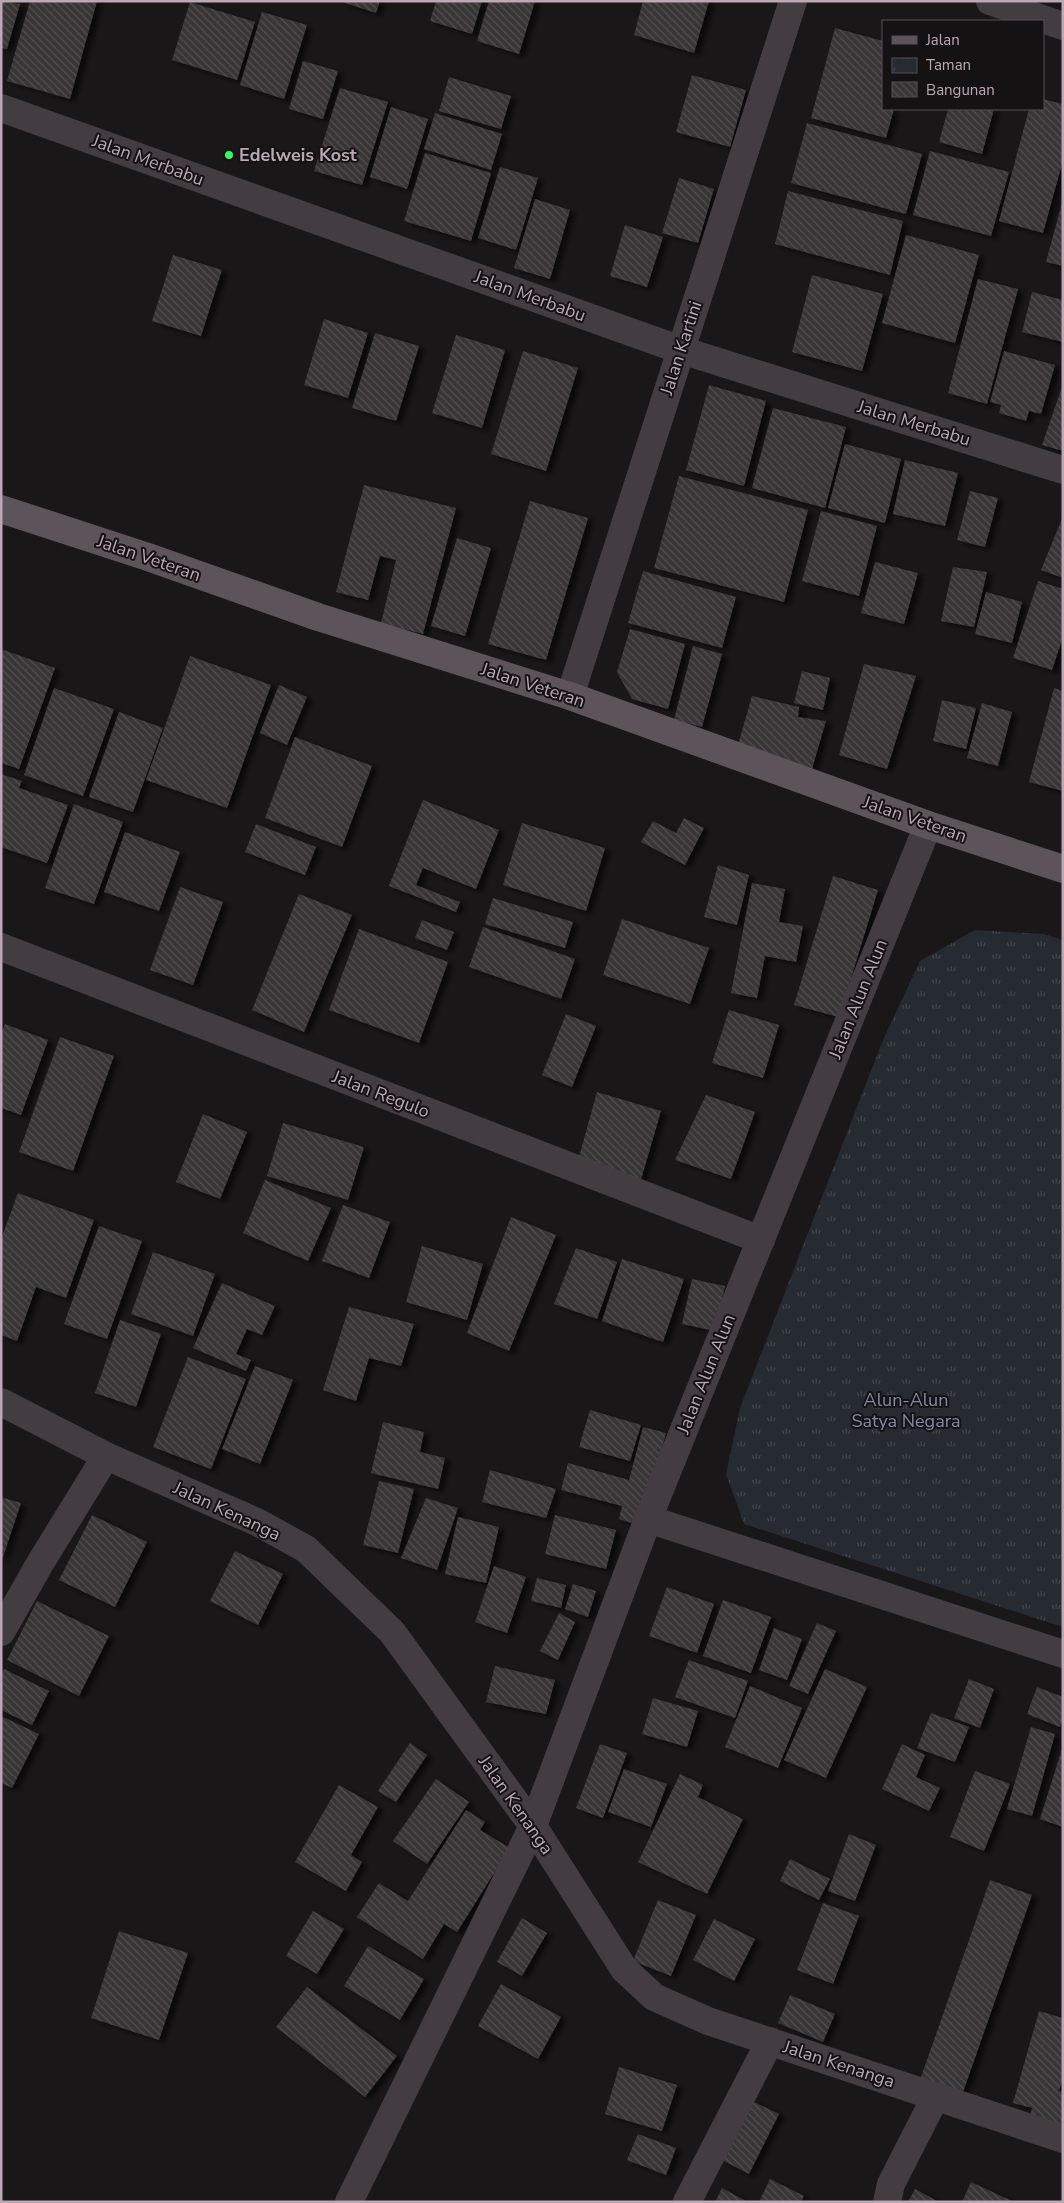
<svg xmlns="http://www.w3.org/2000/svg" width="1064" height="2203" font-family="'Nunito Sans',sans-serif">
<defs>
<pattern id="park-tufts" width="24" height="20" patternUnits="userSpaceOnUse" patternTransform="scale(1.25)"><rect width="24" height="20" fill="#262a31"/><path d="M3 7l-1-3M5 7V3M7 7l1-3M15 17l-1-3M17 17v-4M19 17l1-3" fill="none" stroke="#43464d"/></pattern>
<pattern id="building-back-hatch" width="6" height="6" patternUnits="userSpaceOnUse" patternTransform="scale(1.25)"><rect width="6" height="6" fill="#383436"/><path d="M-1 5l2 2M0 0l6 6M5-1l2 2" fill="none" stroke="#534f51"/></pattern>
<filter id="shadow"><feDropShadow dx="5.5" dy="3" stdDeviation="2.5" flood-color="#0009"/></filter>
</defs>
<rect width="100%" height="100%" fill="#191718"/>
<polygon fill="url(#park-tufts)" points="975,930 1044,934 1063,940 1063,1627 744,1524 726,1474 740,1408 883,1040 920,961"/>
<g fill="url(#building-back-hatch)" filter="url(#shadow)">
<polygon points="1,1 20,4 7,49 1,48"/>
<polygon points="30,1 97,1 70,99 7,81"/>
<polygon points="339,1 380,1 376,13"/>
<polygon points="436,1 482,1 472,34 430,21"/>
<polygon points="489,1 535,1 519,54 477,41"/>
<polygon points="643,1 709,1 694,53 634,35"/>
<polygon points="190,2 255,22 237,80 172,60"/>
<polygon points="262,12 307,25 284,99 240,85"/>
<polygon points="835,28 883,41 883,109 894,109 886,138 811,118"/>
<polygon points="303,61 338,71 323,119 289,109"/>
<polygon points="692,75 746,90 730,147 676,132"/>
<polygon points="449,77 511,96 501,129 439,111"/>
<polygon points="340,88 388,102 362,185 314,171"/>
<polygon points="1043,99 1063,104 1063,160 1043,233 999,221 1029,109 1043,109"/>
<polygon points="391,107 428,119 407,189 370,177"/>
<polygon points="948,109 994,109 982,154 939,142"/>
<polygon points="435,113 502,134 491,170 424,149"/>
<polygon points="807,123 922,154 906,214 791,183"/>
<polygon points="930,151 1009,172 991,236 913,215"/>
<polygon points="425,153 491,173 471,241 404,221"/>
<polygon points="500,167 538,178 516,250 478,238"/>
<polygon points="679,178 714,189 698,243 662,233"/>
<polygon points="788,191 903,221 890,275 775,244"/>
<polygon points="535,199 570,210 550,279 514,268"/>
<polygon points="1062,203 1063,203 1063,266 1046,262"/>
<polygon points="625,225 663,237 647,287 610,276"/>
<polygon points="906,235 979,255 955,343 882,323"/>
<polygon points="173,255 222,270 201,336 152,321"/>
<polygon points="812,275 883,294 862,371 792,352"/>
<polygon points="978,279 1018,289 987,404 948,393"/>
<polygon points="1032,292 1063,300 1063,342 1022,332"/>
<polygon points="324,319 368,333 348,398 304,385"/>
<polygon points="375,333 419,346 396,421 352,408"/>
<polygon points="456,335 505,350 482,428 432,413"/>
<polygon points="523,351 578,368 546,471 491,454"/>
<polygon points="1004,351 1055,365 1041,414 1029,411 1026,421 999,413 1001,405 990,402"/>
<polygon points="709,385 766,401 744,486 686,470"/>
<polygon points="1062,387 1063,387 1063,451 1042,445"/>
<polygon points="773,408 846,427 825,508 752,488"/>
<polygon points="845,444 901,459 885,523 828,508"/>
<polygon points="905,460 958,473 945,526 893,514"/>
<polygon points="679,476 808,510 784,602 654,568"/>
<polygon points="364,485 456,508 423,634 381,623 396,560 380,556 368,600 336,592"/>
<polygon points="970,491 998,498 985,547 957,540"/>
<polygon points="530,501 588,518 546,660 488,644"/>
<polygon points="821,511 877,526 859,596 802,581"/>
<polygon points="1063,516 1063,578 1041,570"/>
<polygon points="457,538 491,548 465,636 431,626"/>
<polygon points="875,562 918,573 904,624 861,613"/>
<polygon points="953,567 987,572 974,627 941,621"/>
<polygon points="643,571 736,597 722,648 628,623"/>
<polygon points="1038,581 1063,589 1063,637 1052,670 1013,658"/>
<polygon points="986,592 1022,602 1012,643 975,634"/>
<polygon points="630,629 685,644 668,709 632,699 617,672"/>
<polygon points="693,646 722,654 702,727 674,720"/>
<polygon points="1,649 55,668 19,769 1,763"/>
<polygon points="190,656 271,685 227,808 146,780"/>
<polygon points="864,664 916,676 887,769 839,755"/>
<polygon points="802,671 830,678 823,710 794,703"/>
<polygon points="279,685 307,697 287,745 260,733"/>
<polygon points="54,688 114,709 83,796 24,775"/>
<polygon points="1054,688 1063,691 1063,791 1029,782"/>
<polygon points="752,696 799,707 798,717 826,721 812,769 737,748"/>
<polygon points="942,700 976,708 966,749 933,741"/>
<polygon points="982,703 1012,712 998,766 967,758"/>
<polygon points="119,712 163,728 133,812 89,797"/>
<polygon points="295,737 372,766 342,847 265,818"/>
<polygon points="1,774 22,781 19,788 68,805 47,863 1,847"/>
<polygon points="423,800 499,830 476,889 423,868 416,885 460,902 456,912 389,886"/>
<polygon points="74,804 123,822 94,904 45,888"/>
<polygon points="684,818 704,828 685,865 641,842 653,821 676,833"/>
<polygon points="522,823 605,848 586,911 503,885"/>
<polygon points="256,824 316,847 305,875 245,852"/>
<polygon points="125,832 180,852 159,911 104,892"/>
<polygon points="718,865 749,875 737,925 704,917"/>
<polygon points="833,876 878,890 852,975 842,1018 794,1005"/>
<polygon points="752,883 785,889 779,922 803,926 796,962 765,956 757,998 731,993"/>
<polygon points="180,887 223,902 193,985 150,970"/>
<polygon points="299,894 352,915 304,1032 252,1010"/>
<polygon points="493,898 573,922 565,948 485,924"/>
<polygon points="622,919 709,948 690,1004 603,975"/>
<polygon points="422,920 454,932 447,950 415,938"/>
<polygon points="483,927 575,959 561,999 469,967"/>
<polygon points="359,929 448,962 419,1043 329,1010"/>
<polygon points="729,1010 779,1025 763,1078 712,1063"/>
<polygon points="566,1014 596,1026 572,1087 542,1075"/>
<polygon points="5,1024 48,1040 21,1115 1,1108 1,1034"/>
<polygon points="60,1037 114,1056 73,1171 19,1152"/>
<polygon points="597,1092 661,1111 640,1183 577,1164"/>
<polygon points="706,1095 755,1112 731,1179 675,1160"/>
<polygon points="203,1114 247,1132 220,1199 176,1182"/>
<polygon points="283,1123 364,1147 348,1200 267,1176"/>
<polygon points="265,1180 331,1208 308,1261 243,1233"/>
<polygon points="18,1193 94,1220 66,1298 36,1287 17,1341 1,1335 1,1239"/>
<polygon points="343,1205 390,1222 369,1278 322,1261"/>
<polygon points="511,1217 556,1235 509,1351 467,1333"/>
<polygon points="99,1226 142,1241 107,1339 64,1324"/>
<polygon points="422,1246 483,1264 467,1320 406,1302"/>
<polygon points="576,1248 617,1262 597,1319 554,1304"/>
<polygon points="153,1252 215,1274 193,1336 131,1314"/>
<polygon points="622,1259 684,1279 663,1342 602,1321"/>
<polygon points="692,1279 725,1286 715,1331 682,1324"/>
<polygon points="222,1283 275,1306 262,1335 247,1329 236,1354 251,1360 246,1371 193,1348"/>
<polygon points="349,1307 414,1324 401,1366 369,1358 356,1401 323,1390"/>
<polygon points="120,1320 161,1334 136,1407 95,1393"/>
<polygon points="188,1357 246,1379 211,1469 153,1447"/>
<polygon points="255,1366 293,1380 260,1464 222,1449"/>
<polygon points="590,1410 641,1425 630,1461 579,1447"/>
<polygon points="383,1422 424,1432 420,1452 445,1458 438,1489 371,1473"/>
<polygon points="643,1427 666,1433 641,1526 619,1519 622,1506 561,1490 568,1463 629,1480"/>
<polygon points="490,1470 556,1489 546,1518 482,1502"/>
<polygon points="379,1481 414,1489 398,1553 363,1545"/>
<polygon points="1,1497 21,1503 2,1560 1,1560"/>
<polygon points="426,1498 458,1508 437,1570 401,1558"/>
<polygon points="92,1515 147,1542 115,1607 59,1580"/>
<polygon points="555,1515 616,1530 606,1569 545,1554"/>
<polygon points="458,1517 499,1527 486,1583 445,1574"/>
<polygon points="235,1551 283,1574 258,1625 210,1601"/>
<polygon points="494,1566 526,1577 507,1633 475,1622"/>
<polygon points="537,1578 566,1585 561,1608 531,1601"/>
<polygon points="573,1584 596,1591 588,1617 565,1609"/>
<polygon points="667,1587 714,1604 697,1653 649,1636"/>
<polygon points="723,1600 771,1617 751,1673 703,1656"/>
<polygon points="37,1601 109,1636 79,1696 7,1660"/>
<polygon points="559,1613 575,1622 558,1660 540,1651"/>
<polygon points="817,1623 836,1631 808,1694 789,1686"/>
<polygon points="774,1628 802,1639 787,1680 759,1670"/>
<polygon points="689,1660 748,1681 735,1718 675,1697"/>
<polygon points="495,1666 555,1680 546,1714 486,1702"/>
<polygon points="4,1669 49,1691 32,1725 1,1710 1,1674"/>
<polygon points="825,1669 867,1687 826,1778 784,1760"/>
<polygon points="969,1679 994,1689 980,1728 954,1718"/>
<polygon points="750,1686 802,1708 778,1768 725,1747"/>
<polygon points="1037,1687 1063,1697 1063,1719 1060,1727 1027,1714"/>
<polygon points="653,1698 698,1711 687,1747 642,1734"/>
<polygon points="931,1713 969,1727 955,1762 917,1748"/>
<polygon points="1,1716 39,1734 12,1788 1,1783"/>
<polygon points="1031,1727 1055,1734 1032,1816 1007,1809"/>
<polygon points="410,1743 427,1755 396,1802 378,1791"/>
<polygon points="600,1744 627,1753 603,1818 576,1808"/>
<polygon points="902,1744 925,1755 916,1777 940,1788 929,1811 882,1789"/>
<polygon points="1062,1749 1063,1749 1063,1827 1040,1819"/>
<polygon points="624,1769 667,1784 651,1827 608,1812"/>
<polygon points="975,1771 1010,1784 984,1851 950,1837"/>
<polygon points="680,1774 703,1785 698,1797 743,1819 707,1894 638,1862"/>
<polygon points="436,1779 469,1802 427,1864 393,1841"/>
<polygon points="339,1785 378,1807 351,1855 362,1862 346,1891 295,1862"/>
<polygon points="466,1810 485,1822 480,1830 510,1848 457,1932 444,1924 423,1959 357,1917 379,1883 408,1901"/>
<polygon points="849,1834 876,1845 855,1901 828,1891"/>
<polygon points="790,1859 830,1879 819,1900 780,1881"/>
<polygon points="990,1880 1032,1895 962,2095 920,2080"/>
<polygon points="658,1900 696,1915 671,1976 633,1961"/>
<polygon points="823,1903 859,1916 833,1984 797,1970"/>
<polygon points="313,1911 344,1929 317,1974 286,1956"/>
<polygon points="522,1918 547,1933 522,1976 497,1962"/>
<polygon points="714,1919 755,1939 734,1981 693,1960"/>
<polygon points="119,1931 188,1953 159,2040 91,2018"/>
<polygon points="368,1946 424,1979 400,2020 344,1986"/>
<polygon points="501,1984 561,2017 538,2059 478,2026"/>
<polygon points="307,1987 397,2056 365,2097 276,2027"/>
<polygon points="790,1995 835,2014 823,2042 778,2023"/>
<polygon points="1039,2011 1063,2018 1063,2078 1059,2091 1063,2092 1063,2126 1030,2116 1032,2108 1013,2103"/>
<polygon points="619,2067 677,2085 662,2131 605,2114"/>
<polygon points="750,2100 779,2114 749,2174 720,2159"/>
<polygon points="638,2134 676,2148 666,2175 627,2160"/>
<polygon points="770,2179 804,2196 801,2202 759,2202"/>
<polygon points="971,2182 1014,2202 962,2202"/>
<polygon points="722,2188 748,2202 715,2202"/>
<polygon points="915,2189 939,2202 908,2202"/>
</g>
<g fill="none" stroke-linecap="round" stroke-linejoin="round">
<g stroke="#433c41" stroke-width="28">
<polyline points="990,1 1063,26"/>
<polyline points="1,108 681,350 1063,470"/>
<polyline points="570,696 793,1"/>
<polyline points="1,947 761,1240"/>
<polyline points="1,1402 106,1456 257,1522 306,1549 392,1632 533,1826 624,1969 654,1997 708,2021 1063,2139"/>
<polyline points="648,1519 1063,1654"/>
<polyline points="1,1632 39,1565 106,1456"/>
<polyline points="349,2202 533,1826 648,1519 928,825"/>
<polyline points="687,2202 770,2041"/>
<polyline points="887,2202 891,2184 936,2096"/>
</g>
<polyline stroke="#5d535a" stroke-width="28" points="1,509 148,557 318,617 570,696 928,825 1063,869"/>
</g>
<circle fill="#2dfb5a" stroke="#141213" stroke-width="2" cx="229" cy="155" r="5"/>
<g text-anchor="middle" stroke-width="4" stroke-linejoin="round" paint-order="stroke">
<g font-size="18" font-weight="bold" fill="#baa8b5" stroke="#141213" text-anchor="start">
<text x="239" y="161">Edelweis Kost</text>
</g>
<g font-size="18" fill="#baa8b5" stroke="#141213">
<text transform="translate(148 160) rotate(20)" y="6">Jalan Merbabu</text>
<text transform="translate(530 296) rotate(20)" y="6">Jalan Merbabu</text>
<text transform="translate(681 348) rotate(-72)" y="6">Jalan Kartini</text>
<text transform="translate(914 423) rotate(17)" y="6">Jalan Merbabu</text>
<text transform="translate(149 558) rotate(19)" y="6">Jalan Veteran</text>
<text transform="translate(533 685) rotate(18)" y="6">Jalan Veteran</text>
<text transform="translate(915 819) rotate(19)" y="6">Jalan Veteran</text>
<text transform="translate(858 999) rotate(-68)" y="6">Jalan Alun Alun</text>
<text transform="translate(381 1094) rotate(21)" y="6">Jalan Regulo</text>
<text transform="translate(706 1374) rotate(-68)" y="6">Jalan Alun Alun</text>
<text transform="translate(227 1511) rotate(25)" y="6">Jalan Kenanga</text>
<text transform="translate(516 1805) rotate(55)" y="6">Jalan Kenanga</text>
<text transform="translate(839 2064) rotate(18)" y="6">Jalan Kenanga</text>
</g>
<g font-size="18" fill="#7e8da5" stroke="#141213">
<text x="906" y="1406">Alun-Alun<tspan x="906" dy="21">Satya Negara</tspan></text>
</g>
</g>
<rect width="1064" height="2203" fill="none" stroke="#baa8b5" stroke-width="5"/>
<rect x="882" y="20" width="162" height="90" fill="#141213" stroke="#564e54"/>
<rect x="892" y="36" width="25" height="8" fill="#5d535a" stroke="#564e54"/>
<text x="926" y="45" font-size="15" fill="#baa8b5">Jalan</text>
<rect x="892" y="58" width="25" height="15" fill="url(#park-tufts)" stroke="#564e54"/>
<text x="926" y="70" font-size="15" fill="#baa8b5">Taman</text>
<rect x="892" y="82" width="25" height="15" fill="url(#building-back-hatch)" stroke="#564e54"/>
<text x="926" y="95" font-size="15" fill="#baa8b5">Bangunan</text>
</svg>
